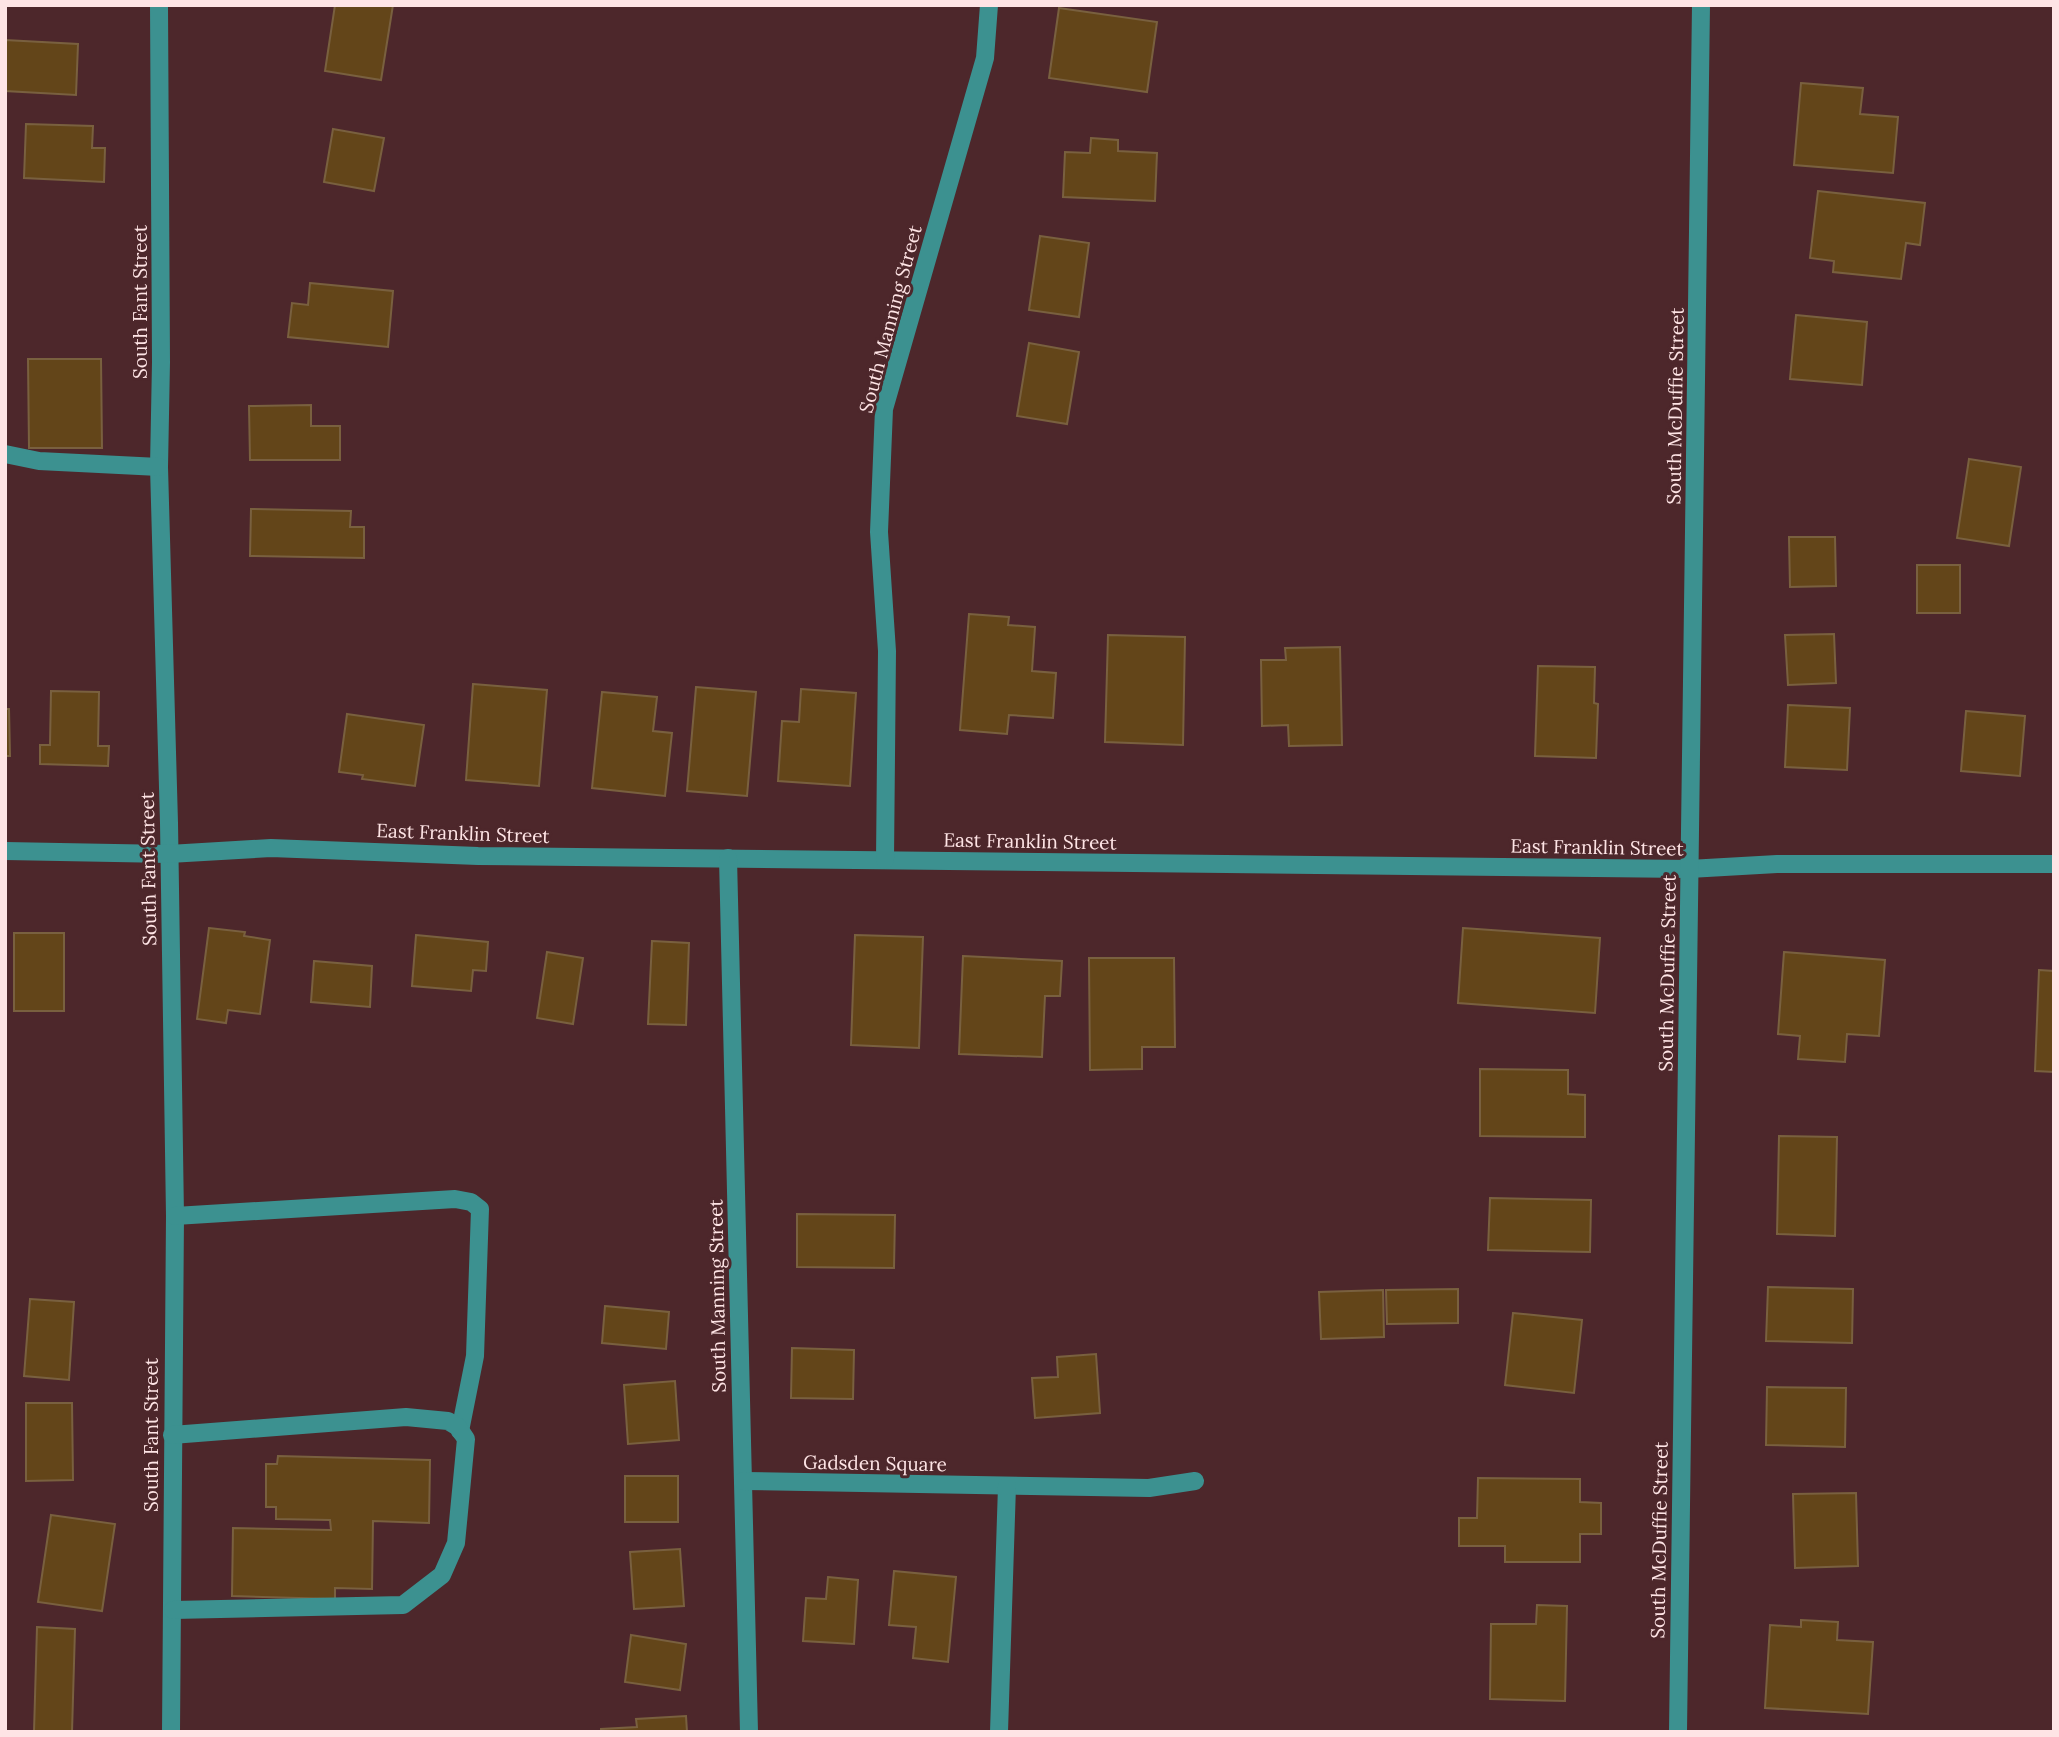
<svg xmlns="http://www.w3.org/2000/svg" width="2059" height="1737" font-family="Lora,serif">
<rect width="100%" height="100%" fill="#4d272b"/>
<g fill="#634519" stroke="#79603f" stroke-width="2">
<polygon points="335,5 393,5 381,80 325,71"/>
<polygon points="1059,8 1157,22 1147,92 1049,78"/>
<polygon points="5,40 78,44 76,95 5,91"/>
<polygon points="1801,83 1863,88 1860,114 1898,117 1893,173 1794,165"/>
<polygon points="26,124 93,126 92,148 105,148 104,182 24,178"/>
<polygon points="333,129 384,138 374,191 324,182"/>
<polygon points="1091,138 1118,140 1118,151 1157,153 1155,201 1063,197 1065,152 1090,153"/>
<polygon points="1818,191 1925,203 1920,245 1906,243 1901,279 1833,272 1834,261 1810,258"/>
<polygon points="1040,236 1089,243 1079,317 1029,310"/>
<polygon points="310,283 393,291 388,347 288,337 292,303 308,305"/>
<polygon points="1796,315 1867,322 1862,385 1790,379"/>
<polygon points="1029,343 1079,352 1067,424 1017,416"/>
<polygon points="28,359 101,359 102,448 29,448"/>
<polygon points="311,405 311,426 340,426 340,460 250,460 249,406"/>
<polygon points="1969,459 2021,467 2009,546 1957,538"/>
<polygon points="251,509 351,511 350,527 364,527 364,558 250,556"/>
<polygon points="1789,537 1835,537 1836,586 1790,587"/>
<rect x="1917" y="565" width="43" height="48"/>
<polygon points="969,614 1009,617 1008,625 1035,627 1032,671 1056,673 1053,718 1009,715 1007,734 960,730"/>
<polygon points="1834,634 1836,683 1788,685 1785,635"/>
<polygon points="1108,635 1185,637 1183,745 1105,742"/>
<polygon points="1340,647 1342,745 1289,746 1288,725 1262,726 1261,660 1286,660 1285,648"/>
<polygon points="1538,666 1595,667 1594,703 1598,704 1596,758 1535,756"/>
<polygon points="473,684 547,690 539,786 466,780"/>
<polygon points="696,687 756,692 747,796 687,791"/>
<polygon points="801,689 856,693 850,786 778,781 782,721 799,722"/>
<polygon points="51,691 99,692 98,746 109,746 108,766 40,764 40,745 50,745"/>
<polygon points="602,692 657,697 653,731 672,733 665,796 592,788"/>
<polygon points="1788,705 1850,708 1847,770 1785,767"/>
<polygon points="5,709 9,709 10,756 5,756"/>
<polygon points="1966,711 2025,716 2020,776 1961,771"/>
<polygon points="347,714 424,725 415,786 362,779 363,775 339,772"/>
<polygon points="209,928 245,932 244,936 270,940 260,1014 228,1010 226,1023 197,1019"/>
<polygon points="1463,928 1600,938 1595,1013 1458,1003"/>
<rect x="14" y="933" width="50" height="78"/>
<polygon points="416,935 488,942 486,971 473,970 471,991 412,986"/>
<polygon points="855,935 923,937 919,1048 851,1045"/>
<polygon points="652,941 689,943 686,1025 648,1024"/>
<polygon points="547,952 583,958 573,1024 537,1018"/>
<polygon points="1784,952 1885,960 1879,1036 1847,1034 1845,1062 1798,1059 1800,1036 1778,1034"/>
<polygon points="963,956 1062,961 1060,996 1045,996 1042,1057 959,1054"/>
<polygon points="1089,958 1174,958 1175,1047 1142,1047 1142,1069 1090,1070"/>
<polygon points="314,961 372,966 370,1007 311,1002"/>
<polygon points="2039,970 2054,971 2054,1072 2035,1071"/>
<polygon points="1480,1069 1568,1070 1568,1094 1585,1095 1585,1137 1480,1136"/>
<polygon points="1779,1136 1837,1137 1835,1236 1777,1234"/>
<polygon points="1490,1198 1591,1200 1590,1252 1488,1250"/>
<polygon points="797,1214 895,1215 894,1268 797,1267"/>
<polygon points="1768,1287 1853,1289 1852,1343 1766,1341"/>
<polygon points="1458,1289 1458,1323 1387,1324 1386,1290"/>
<polygon points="1383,1290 1384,1337 1321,1339 1319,1292"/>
<polygon points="30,1299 74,1302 69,1380 24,1376"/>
<polygon points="605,1306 669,1312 666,1349 602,1343"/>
<polygon points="1513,1313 1582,1320 1574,1393 1505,1385"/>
<polygon points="792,1348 854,1350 853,1399 791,1398"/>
<polygon points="1096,1354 1100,1413 1035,1418 1032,1378 1058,1377 1057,1357"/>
<polygon points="675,1381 679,1440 628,1444 624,1385"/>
<polygon points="1767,1387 1846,1388 1845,1447 1766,1445"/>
<polygon points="26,1403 72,1403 73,1480 26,1481"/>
<polygon points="278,1456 430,1460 429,1523 373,1521 372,1589 335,1588 335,1599 232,1596 233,1528 331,1530 330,1520 276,1519 276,1507 266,1507 266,1464 277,1464"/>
<rect x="625" y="1476" width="53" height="46"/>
<polygon points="1478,1478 1580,1479 1580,1502 1601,1503 1601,1534 1580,1534 1580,1562 1505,1562 1505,1546 1459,1546 1459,1518 1477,1518"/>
<polygon points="1856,1493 1858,1566 1795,1568 1793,1494"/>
<polygon points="51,1515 115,1524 102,1611 38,1602"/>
<polygon points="680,1549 684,1606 634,1609 630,1552"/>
<polygon points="894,1571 956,1577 948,1662 913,1658 916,1627 889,1625"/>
<polygon points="828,1577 858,1580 854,1644 803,1641 806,1598 826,1599"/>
<polygon points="1537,1605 1567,1606 1565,1701 1490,1699 1491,1624 1536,1624"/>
<polygon points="1801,1620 1838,1622 1837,1640 1873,1642 1868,1714 1765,1708 1770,1625 1801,1627"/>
<polygon points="37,1627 75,1629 72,1732 34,1732"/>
<polygon points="631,1635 686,1644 680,1690 625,1682"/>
<polygon points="686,1716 687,1732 601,1732 601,1729 637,1727 636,1719"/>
</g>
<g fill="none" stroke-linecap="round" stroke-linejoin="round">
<g stroke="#3c9190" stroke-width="18">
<polyline points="159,5 161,362 159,467 169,823 175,1216 171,1732"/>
<polyline points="5,454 39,461 159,467"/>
<polyline points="5,851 169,854 271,848 478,856 1689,869 1777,864 2054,864"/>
<polyline points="728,858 749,1732"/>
<polyline points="885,860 887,651 879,532 884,409 985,58 989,5"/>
<polyline points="175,1216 455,1199 471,1202 480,1209 475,1356 460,1431"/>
<polyline points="172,1435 406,1417 448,1421 458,1427 466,1439 456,1543 442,1575 403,1605 173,1610"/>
<polyline points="743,1481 1149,1488 1195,1481"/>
<polyline points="999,1732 1007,1486"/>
<polyline points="1678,1732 1701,5"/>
</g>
</g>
<g text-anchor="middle" stroke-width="6" stroke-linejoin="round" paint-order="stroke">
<g font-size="19" fill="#fee4e5" stroke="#4d272b">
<text transform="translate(140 302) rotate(-90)" y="7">South Fant Street</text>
<text transform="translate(890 319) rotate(-75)" y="7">South Manning Street</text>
<text transform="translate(1675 406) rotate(-89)" y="7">South McDuffie Street</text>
<text transform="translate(463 833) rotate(2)" y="7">East Franklin Street</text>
<text transform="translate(1030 841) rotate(1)" y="7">East Franklin Street</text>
<text transform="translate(1597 847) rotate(1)" y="7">East Franklin Street</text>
<text transform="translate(148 869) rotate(-91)" y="7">South Fant Street</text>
<text transform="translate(1667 973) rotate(-89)" y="7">South McDuffie Street</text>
<text transform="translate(717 1296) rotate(-91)" y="7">South Manning Street</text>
<text transform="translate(151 1435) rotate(-90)" y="7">South Fant Street</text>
<text transform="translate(875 1463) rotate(1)" y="7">Gadsden Square</text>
<text transform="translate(1659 1540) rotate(-89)" y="7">South McDuffie Street</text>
</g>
</g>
<rect width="2059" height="1737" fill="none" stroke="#fee4e5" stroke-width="14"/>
</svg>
